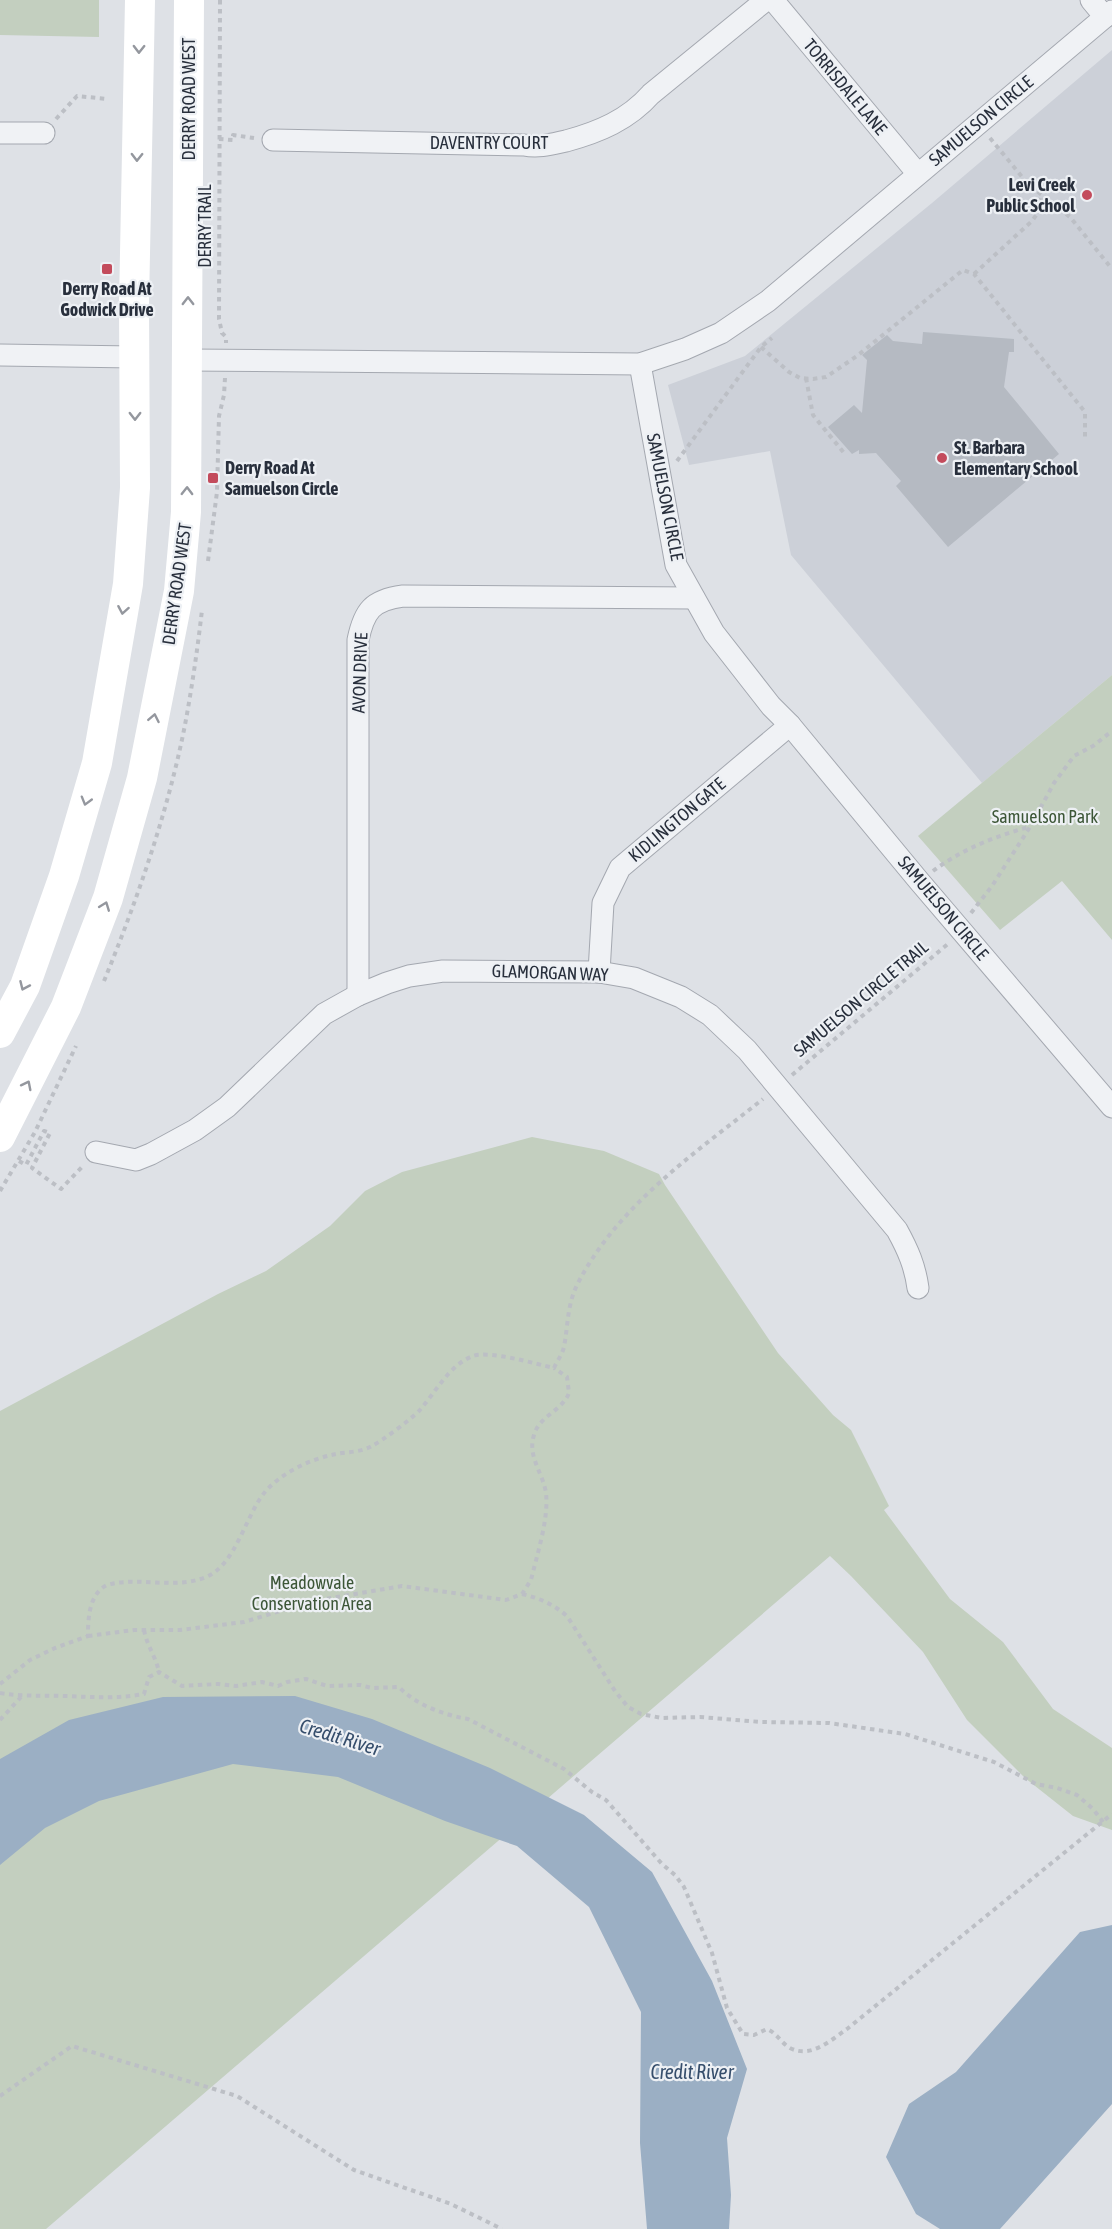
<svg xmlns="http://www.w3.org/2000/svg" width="1112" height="2229" font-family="'Asap Condensed',sans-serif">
<rect width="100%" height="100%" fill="#dee1e6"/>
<polygon fill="#ccd0d8" points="1112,50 1112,675 982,783 791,555 770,451 689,465 668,385 745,356 932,203"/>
<g fill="#c3cfbf">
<polygon points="0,0 99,0 99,37 0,35"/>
<polygon points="1112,675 1112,940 1062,881 1000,930 918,836"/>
<polygon points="532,1137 604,1151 659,1174 665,1185 778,1353 833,1415 851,1430 889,1506 884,1510 950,1599 1003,1642 1053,1709 1112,1748 1112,1830 1073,1816 1025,1778 967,1720 923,1652 851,1576 830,1556 46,2229 0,2229 0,1411 218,1294 266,1271 330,1226 365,1191 402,1172"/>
</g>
<g fill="#9bafc4">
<polygon points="295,1696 372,1719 490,1768 584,1815 652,1872 712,1981 747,2069 727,2138 731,2195 729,2229 647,2229 640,2143 641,2012 589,1907 517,1846 445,1821 338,1777 233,1764 99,1801 45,1828 0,1865 0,1759 69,1720 163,1697"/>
<polygon points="1112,1925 1112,2104 1000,2229 940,2229 916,2214 886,2157 909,2104 956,2072 1080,1932"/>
</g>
<polygon fill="#b5bac2" points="923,332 1014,339 1014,352 1009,352 1004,387 1059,454 948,547 896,486 901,481 876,453 859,454 859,450 852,454 828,427 854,405 862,413 867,360 862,355 887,335 893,341 922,344"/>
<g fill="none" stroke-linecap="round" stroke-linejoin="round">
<defs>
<g id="minor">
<polyline points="773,0 918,174"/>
<polyline points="1091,0 1105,17"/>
<polyline points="0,133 44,133"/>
<path d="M273,140L524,145C539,148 552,144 566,141C599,132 628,120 651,94L766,0"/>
<polyline points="0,355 134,357"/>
<polyline points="188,360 640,364 685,349 721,333 768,301 1112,11"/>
<polyline points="640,364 676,565 714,633 771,706 790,725 919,881 1112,1107"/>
<polyline points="599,972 603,903 620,868 790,725"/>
<path d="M358,995V640C364,611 372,600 403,596L694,598"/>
<path d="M96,1152L136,1160L151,1154L195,1130L227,1107L324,1014L358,995L387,983L409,976L443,971L599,972L634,978L681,997L710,1015L747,1050L897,1230C908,1250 915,1266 918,1288"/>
</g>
</defs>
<use href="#minor" stroke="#a4a8b0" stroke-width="23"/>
<g stroke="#bcbfc5" stroke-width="4" stroke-dasharray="4.5 4.5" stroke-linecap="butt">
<polyline points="220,0 219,319 222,333 226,337 226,343"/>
<polyline points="56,119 77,96 108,99"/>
<polyline points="990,138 1028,184 1070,217 1112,269"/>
<polyline points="219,139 233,140 233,135 254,138"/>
<polyline points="974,274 1032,221 1037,214 1042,195"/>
<polyline points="761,347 789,372 800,378 813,379 826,377 857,356 963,270 974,274 1085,412 1085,440"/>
<polyline points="806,378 813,415 844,453"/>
<polyline points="677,461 761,347 772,338"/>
<polyline points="208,561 217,492 219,416 224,395 225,378"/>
<path d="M933,871C961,850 995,836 1029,827"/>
<polyline points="971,913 992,886 1030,827 1054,783 1074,756 1093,746 1112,731"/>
<path d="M104,981C138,898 171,803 187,714C193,680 198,645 202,610"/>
<polyline points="792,1075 949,943"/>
<polyline points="19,1161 26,1165 44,1131 50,1133 32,1168 61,1189 83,1166"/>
<polyline points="0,1191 35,1132 76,1046"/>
<path d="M522,1594C539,1598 553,1604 567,1616L615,1691L628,1707L641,1714L662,1718L700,1717L761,1722L829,1723L905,1734L994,1762L1036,1784L1057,1788L1077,1795L1093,1809L1103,1822"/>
<path d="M144,1630C147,1646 156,1657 159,1672"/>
<path d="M88,1636L134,1630H180L244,1622L313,1601L402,1586L506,1600L522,1594L531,1580C537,1555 549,1518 546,1493C543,1473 527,1456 534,1435C539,1416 562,1411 569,1393L567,1377L554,1368"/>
<path d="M0,1684L30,1660L55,1648L88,1636C88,1618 89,1594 107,1585C138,1576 175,1590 206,1577C236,1565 246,1514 265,1492C282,1472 311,1459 336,1454C347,1452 362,1452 372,1446C383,1440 410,1420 419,1411C436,1392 449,1365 473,1356C489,1350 536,1364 554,1368C557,1361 562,1355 564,1347C568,1326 567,1306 577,1285C617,1206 695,1153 763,1099"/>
<path d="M0,1693C22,1697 43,1695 65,1696C92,1697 117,1699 144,1694L149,1677L159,1672L182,1686L218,1684L236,1686L262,1682L278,1686L287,1682L306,1679L327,1686L360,1685L372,1688L399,1687C416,1705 444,1715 468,1719L564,1769L592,1792L606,1800L662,1864L675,1875L684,1887L712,1953L727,2008L743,2034L754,2035L767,2029C777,2033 781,2043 790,2048C811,2059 831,2040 847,2029L1112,1814"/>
<polyline points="0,1720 21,1697"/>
<polyline points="0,2096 72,2046 237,2096 354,2170 451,2204 502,2229"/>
</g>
<use href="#minor" stroke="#f0f2f5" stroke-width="21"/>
<g stroke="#fff" stroke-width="30">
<polyline points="0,1033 25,986 64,876 97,763 128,584 135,488 134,304 140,0"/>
<polyline points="0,1137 66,1007 108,898 142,778 179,591 186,512 189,0"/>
</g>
</g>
<defs><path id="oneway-chevron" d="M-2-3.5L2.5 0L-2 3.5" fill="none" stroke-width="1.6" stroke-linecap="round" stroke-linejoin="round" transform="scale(1.5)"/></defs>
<g stroke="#94979e">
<use href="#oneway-chevron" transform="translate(139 49) rotate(91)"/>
<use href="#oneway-chevron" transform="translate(137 157) rotate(91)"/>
<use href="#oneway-chevron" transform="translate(188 301) rotate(-90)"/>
<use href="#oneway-chevron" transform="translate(135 416) rotate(90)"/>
<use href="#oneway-chevron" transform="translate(187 491) rotate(-89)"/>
<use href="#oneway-chevron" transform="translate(123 610) rotate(100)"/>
<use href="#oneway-chevron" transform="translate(154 718) rotate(-79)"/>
<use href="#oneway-chevron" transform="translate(86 801) rotate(106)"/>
<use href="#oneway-chevron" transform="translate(105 906) rotate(-69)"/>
<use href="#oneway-chevron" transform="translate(24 986) rotate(114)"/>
<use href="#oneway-chevron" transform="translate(27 1085) rotate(-63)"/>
</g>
<g fill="#c34b5c" stroke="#edf0f4" stroke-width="2">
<circle cx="1087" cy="195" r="6"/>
<rect x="101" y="263" width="12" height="12" rx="3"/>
<circle cx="942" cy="458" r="6"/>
<rect x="207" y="472" width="12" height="12" rx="3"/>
</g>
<g text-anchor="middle" stroke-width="4.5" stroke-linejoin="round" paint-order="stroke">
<g font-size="18" fill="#282f3c" stroke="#edf0f4">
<text transform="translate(845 87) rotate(50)" y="6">TORRISDALE LANE</text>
<text transform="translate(189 99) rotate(-90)" y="6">DERRY ROAD WEST</text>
<text transform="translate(981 121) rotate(-40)" y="6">SAMUELSON CIRCLE</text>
<text x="489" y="149">DAVENTRY COURT</text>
<text transform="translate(205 226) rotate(-90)" y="6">DERRY TRAIL</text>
<text transform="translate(665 497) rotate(79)" y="6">SAMUELSON CIRCLE</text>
<text transform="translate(177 584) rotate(-82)" y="6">DERRY ROAD WEST</text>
<text transform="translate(360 673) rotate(-88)" y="6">AVON DRIVE</text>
<text transform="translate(677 820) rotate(-40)" y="6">KIDLINGTON GATE</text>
<text transform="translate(943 908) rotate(50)" y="6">SAMUELSON CIRCLE</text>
<text transform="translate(550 973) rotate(2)" y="6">GLAMORGAN WAY</text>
<text transform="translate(861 999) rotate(-40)" y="6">SAMUELSON CIRCLE TRAIL</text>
</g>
<g font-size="18" font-weight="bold" fill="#282f3c" stroke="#edf0f4" text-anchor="start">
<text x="1075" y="191" text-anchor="end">Levi Creek<tspan x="1075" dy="21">Public School</tspan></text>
<text x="107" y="295" text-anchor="middle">Derry Road At<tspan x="107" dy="21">Godwick Drive</tspan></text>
<text x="954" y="454">St. Barbara<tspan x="954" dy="21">Elementary School</tspan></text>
<text x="225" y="474">Derry Road At<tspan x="225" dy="21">Samuelson Circle</tspan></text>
</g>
<g font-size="18" fill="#3c5637" stroke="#edf0f4">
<text x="1045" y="823">Samuelson Park</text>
<text x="312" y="1589">Meadowvale<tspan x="312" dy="21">Conservation Area</tspan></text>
</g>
<g font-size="20" font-style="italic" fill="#364e6c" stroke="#edf0f4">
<text transform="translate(340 1737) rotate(17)" y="7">Credit River</text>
<text x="692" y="2079">Credit River</text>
</g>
</g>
</svg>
